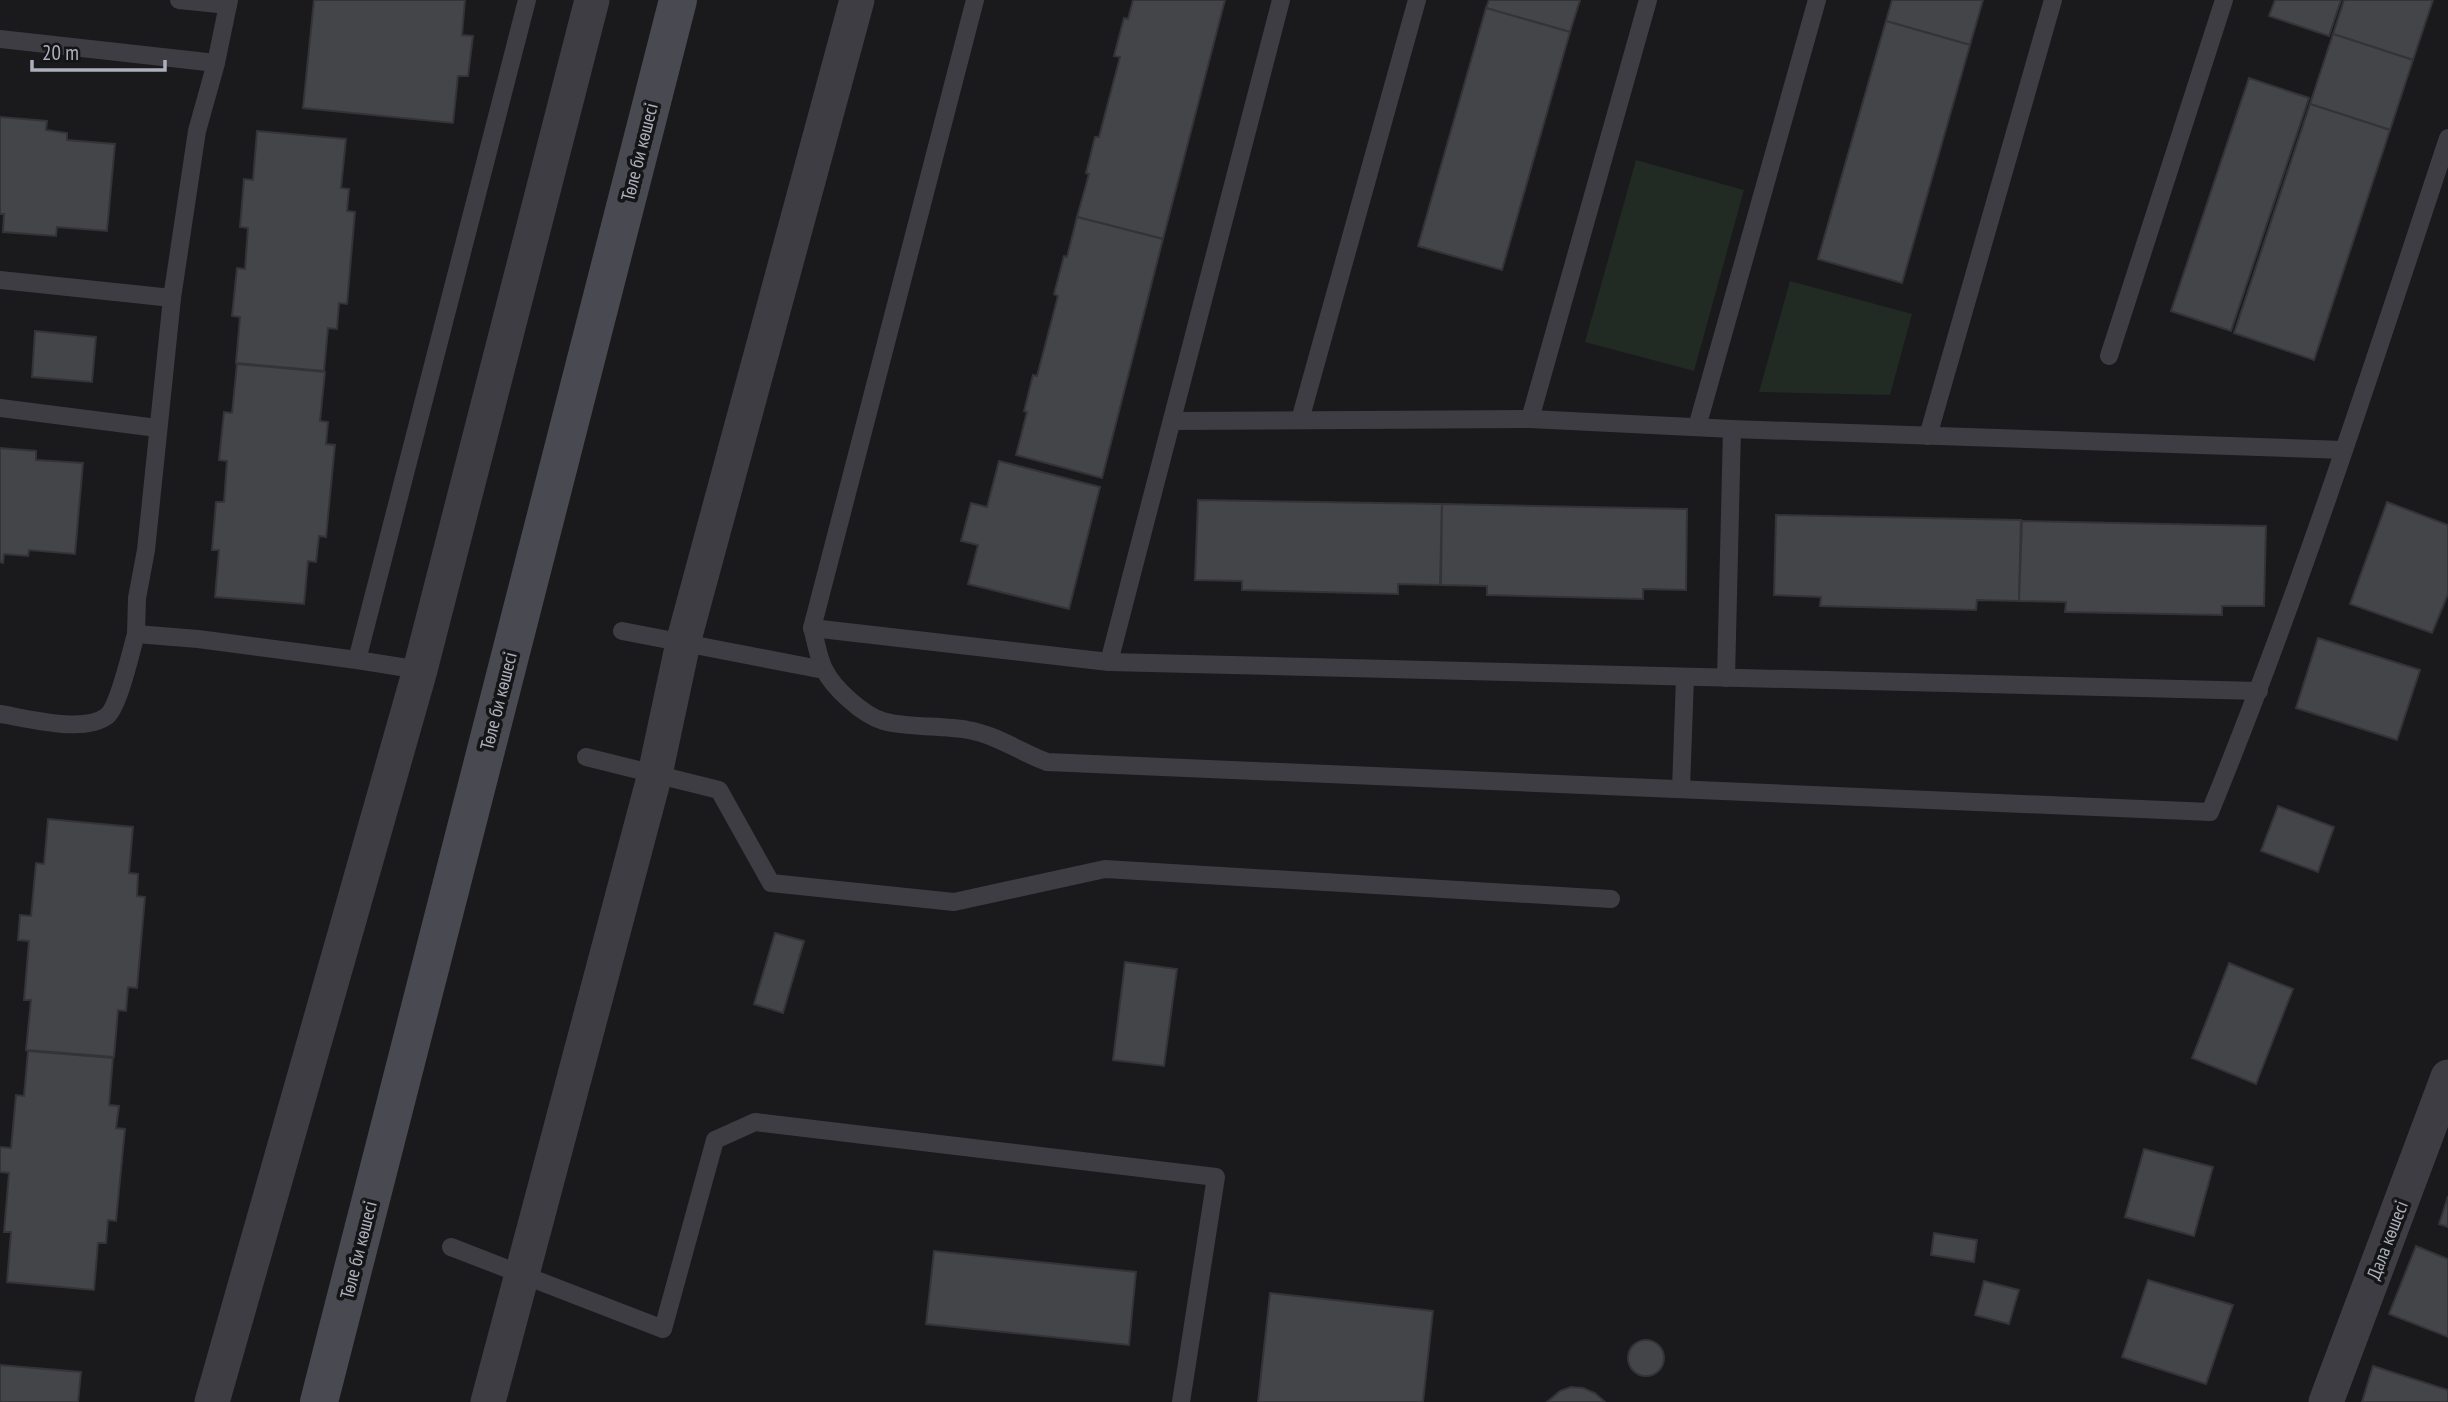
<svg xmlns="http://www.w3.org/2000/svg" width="2448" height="1402" font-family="'PT Sans Narrow',sans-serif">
<rect width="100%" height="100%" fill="#1a1a1c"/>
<g fill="#212a23">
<polygon points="1636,160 1744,190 1694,371 1585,342"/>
<polygon points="1790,281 1912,314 1890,395 1759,392"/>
</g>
<g fill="#444549" stroke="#343438" stroke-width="2">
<polygon points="314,0 465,0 462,35 473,36 468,76 458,76 453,123 303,108"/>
<polygon points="1133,0 1225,0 1163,239 1077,217 1089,174 1086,173 1095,137 1099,137 1120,57 1114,56 1124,18 1128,19"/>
<polygon points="1489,0 1580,0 1570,32 1486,8"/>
<polygon points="1892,0 1983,0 1970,45 1886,21"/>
<polygon points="2275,0 2341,0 2329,36 2269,16"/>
<polygon points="2344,0 2433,0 2413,60 2333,34"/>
<polygon points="1486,8 1570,32 1502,270 1418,246"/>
<polygon points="1886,21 1970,45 1902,283 1818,259"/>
<polygon points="2333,34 2413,60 2390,130 2310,104"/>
<polygon points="2249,78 2309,98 2231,331 2171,311"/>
<polygon points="2310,104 2390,130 2314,360 2234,333"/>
<polygon points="0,117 47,121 46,130 67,133 67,140 115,144 107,231 57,227 56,236 3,232 4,214 0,214"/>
<polygon points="257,131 346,139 341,188 349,189 347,211 355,212 347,304 339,303 337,329 328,328 324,371 236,363 240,317 232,316 237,268 245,269 248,228 240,227 244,179 253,180"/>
<polygon points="1077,217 1163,239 1102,478 1016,455 1027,412 1024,411 1033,375 1037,376 1058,296 1054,294 1064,256 1067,257"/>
<polygon points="35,331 96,337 92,382 32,377"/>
<polygon points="237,364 325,372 320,421 328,422 326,444 335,445 326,537 319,536 316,562 308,561 304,604 215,597 219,550 212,550 216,502 224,502 227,461 219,460 224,412 232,413"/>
<polygon points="0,448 36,451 36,460 83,463 75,554 29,550 28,556 4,554 3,563 0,562"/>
<polygon points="999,461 1100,487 1069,609 968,584 978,545 961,541 971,503 987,507"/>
<polygon points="1198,500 1442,504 1440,585 1398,584 1398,594 1242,590 1242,581 1195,580"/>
<polygon points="2387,502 2448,525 2448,594 2432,633 2350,604"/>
<polygon points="1442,504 1687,509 1686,590 1643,589 1643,599 1487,595 1487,586 1441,585"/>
<polygon points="1776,515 2021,520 2019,601 1977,600 1976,610 1820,606 1821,597 1774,595"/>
<polygon points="2022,521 2266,526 2264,606 2222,606 2222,615 2065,612 2066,602 2019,601"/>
<polygon points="2318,638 2420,670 2397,740 2296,708"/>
<polygon points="2278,806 2334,827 2318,872 2261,851"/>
<polygon points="48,819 133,827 129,873 138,874 137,896 145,897 137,988 128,987 126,1011 118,1010 114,1057 26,1050 31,1000 24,1000 29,941 18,940 20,915 31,916 36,863 44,864"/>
<polygon points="775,933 804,941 783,1013 754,1004"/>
<polygon points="1125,962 1177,969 1164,1066 1113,1060"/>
<polygon points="2229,963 2293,989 2256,1084 2192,1058"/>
<polygon points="28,1051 113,1058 109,1105 119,1106 116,1128 125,1129 116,1221 108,1220 106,1243 98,1243 94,1290 7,1282 11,1232 4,1232 9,1173 0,1172 0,1147 11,1148 16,1095 24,1096"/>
<polygon points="2144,1149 2213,1167 2194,1236 2125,1217"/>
<polygon points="2448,1196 2448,1227 2439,1224"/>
<polygon points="1934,1233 1977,1240 1974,1262 1931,1255"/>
<polygon points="2416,1246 2448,1259 2448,1337 2389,1314"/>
<polygon points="934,1251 1136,1272 1129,1345 926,1324"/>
<polygon points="2148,1280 2233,1305 2206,1384 2122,1357"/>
<polygon points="1984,1281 2019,1290 2009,1324 1975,1315"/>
<polygon points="1270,1293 1433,1311 1423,1402 1258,1402"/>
<circle cx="1646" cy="1358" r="18"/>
<polygon points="0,1365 81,1372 78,1402 0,1402"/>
<polygon points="2373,1366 2448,1390 2448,1402 2362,1402"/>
<polygon points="1571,1387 1583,1388 1595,1393 1605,1402 1547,1402 1560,1391"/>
</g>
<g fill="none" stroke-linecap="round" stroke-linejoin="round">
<g stroke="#3d3d43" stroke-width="18">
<polyline points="179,0 228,5"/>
<polyline points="229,0 216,63 197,131 172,298 146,550 137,598 136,634 198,639 357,660 527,0"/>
<path d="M975,0L812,628C816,641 818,657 824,669C833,688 863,715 883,721C906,728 943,725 968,730C997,735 1020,752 1047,762L2210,812C2300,592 2373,365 2448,138"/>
<polyline points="0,39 216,63"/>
<polyline points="0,280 172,298"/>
<polyline points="2109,356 2224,0"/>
<polyline points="0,408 157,428"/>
<polyline points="1530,419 1648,0"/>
<polyline points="1300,420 1417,0"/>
<polyline points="1172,421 1530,419 1732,429 2344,450"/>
<polyline points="1697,427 1817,0"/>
<polyline points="1928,436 2053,0"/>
<polyline points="812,628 1109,662 2259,691"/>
<polyline points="622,631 824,670"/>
<polyline points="357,660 420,670"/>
<polyline points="1109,662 1281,0"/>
<polyline points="1726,678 1732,429"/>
<path d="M0,714C26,718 84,734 107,716C119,706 131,651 136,634"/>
<polyline points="586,757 719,790 771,883 954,902 1105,869 1611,899"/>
<polyline points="1681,789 1685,677"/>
<polyline points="451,1247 663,1329 715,1140 755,1122 1216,1177 1181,1402"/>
</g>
<g stroke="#3d3d43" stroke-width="35">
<polyline points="212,1402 420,670 592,0"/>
<polyline points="488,1402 655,774 683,643 857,0"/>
<polyline points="2326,1402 2448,1077"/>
</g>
<polyline stroke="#494a51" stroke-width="38" points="319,1402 678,0"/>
</g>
<g text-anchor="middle" stroke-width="7" stroke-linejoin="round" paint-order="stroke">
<g font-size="19" fill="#acb0bc" stroke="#151517">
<text transform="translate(639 152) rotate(-76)" y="7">Төле би көшесі</text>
<text transform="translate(498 701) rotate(-76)" y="7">Төле би көшесі</text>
<text transform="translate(2387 1240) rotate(-69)" y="7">Дала көшесі</text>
<text transform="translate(358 1250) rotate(-76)" y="7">Төле би көшесі</text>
</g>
</g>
<path d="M32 60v10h133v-10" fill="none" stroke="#acb0bc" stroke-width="3.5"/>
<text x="42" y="60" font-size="21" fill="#acb0bc" stroke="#151517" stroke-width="5" paint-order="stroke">20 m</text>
</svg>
